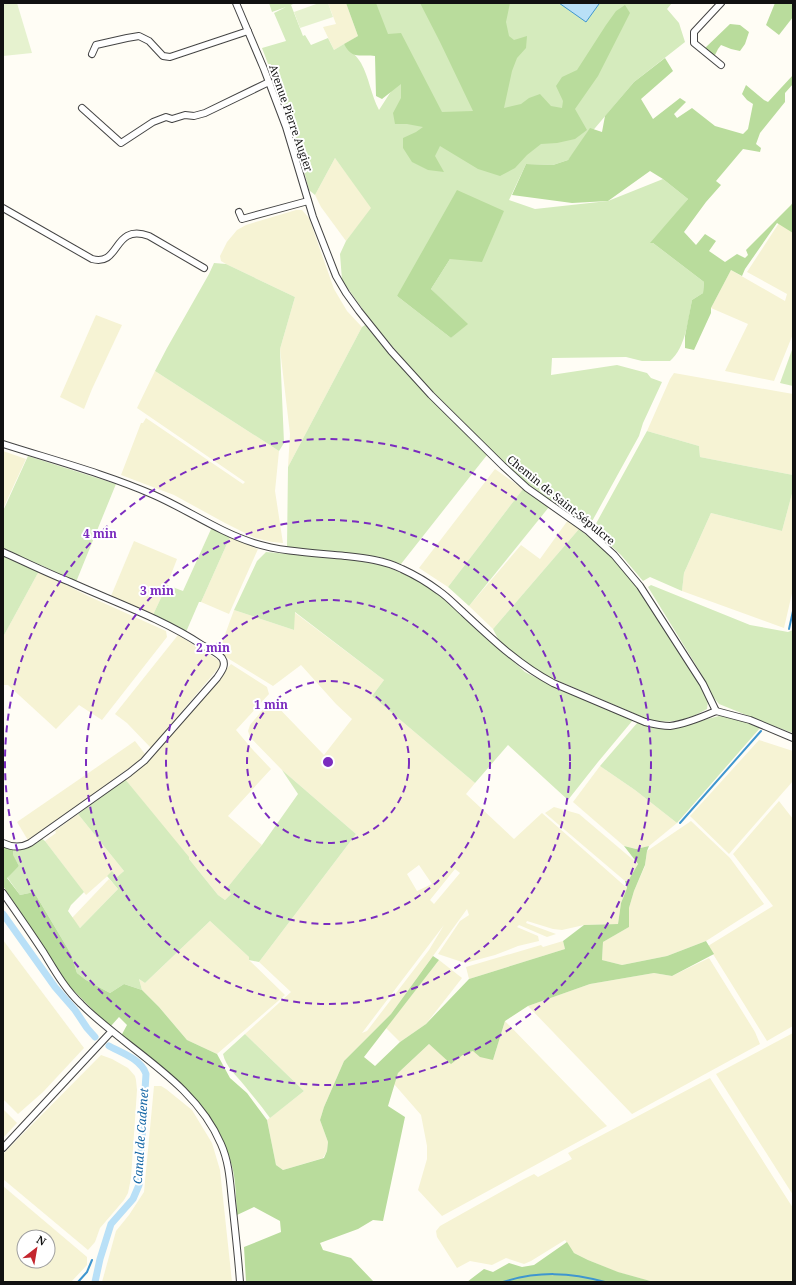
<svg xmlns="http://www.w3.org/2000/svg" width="796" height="1285" font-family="'Noto Serif',serif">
<rect width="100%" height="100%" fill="#fffdf5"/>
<g fill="#f6f3d4" fill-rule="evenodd">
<polygon points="328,3 346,3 358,36 334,50 323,27 336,24"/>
<polygon points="335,158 372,208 346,241 321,207 315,195"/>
<polygon points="296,210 302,210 309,218 334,289 347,311 362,327 288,467 290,434 280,349 295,297 226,264 221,261 220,256 227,242 237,230 246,225"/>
<polygon points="779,223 793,232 793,334 774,381 725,371 748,324 711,308 731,270 785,301 787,294 747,272"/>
<polygon points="96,315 122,325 92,389 84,409 60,397"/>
<polygon points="155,371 279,451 275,491 283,543 272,542 255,538 225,523 174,495 121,475 141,423 143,423 146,418 243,484 245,482 137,408"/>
<polygon points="674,373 793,394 793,475 700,457 699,446 647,431 670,379"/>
<polygon points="3,451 26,459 3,509"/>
<polygon points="495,469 523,489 448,587 419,568"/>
<polygon points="793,490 793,589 784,628 682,591 684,573 711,513 782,531"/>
<polygon points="568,520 579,529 493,629 469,606 521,545 540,559"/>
<polygon points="230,537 258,549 229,614 201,602"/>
<polygon points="134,541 177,559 167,585 153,615 111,596"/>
<polygon points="39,571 88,596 166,631 167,637 102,720 79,705 56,729 8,685 3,685 3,637"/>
<path d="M234,610L294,630V612L384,680L372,696L475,783L466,794L514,839L542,813L627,888L621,903L618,924L584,925L562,930L553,929L527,921L526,923L556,934L547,937L519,925L517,927L538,936L539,941L518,946L495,955L465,963L438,954L460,921L469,915L467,909L391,1014L344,1061L324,1107L320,1120L328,1142L327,1151L323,1158L283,1170L276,1165L267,1120L304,1091L245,1034L291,992L259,962L356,834L282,770L250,737L248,731L250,725L271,700L324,755L352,719L336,704L301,665L273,686L229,659L219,651ZM419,865L432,884L417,891L407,874ZM455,869L460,873L434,904L430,900ZM444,925L429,950L367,1031L362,1033Z"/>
<polygon points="178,635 218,660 221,665 151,748 127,723 115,714"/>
<polygon points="231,664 267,687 269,694 236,730 253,750 271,769 228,816 262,845 227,888 231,894 225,900 218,895 189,859 125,779 145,763"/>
<polygon points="759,740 793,751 793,781 729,854 690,816"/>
<polygon points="135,741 145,754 141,759 29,842 17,822"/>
<polygon points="600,766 635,790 677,823 649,846 636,849 624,846 573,802"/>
<polygon points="779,801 793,819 793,1026 767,1041 708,946 773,906 733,854"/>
<polygon points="554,807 579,814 638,864 628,881 625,881 545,813"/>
<polygon points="78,814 124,871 117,877 112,872 86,895 45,841 56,833 55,831"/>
<polygon points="691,821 730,858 764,904 706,941 667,956 622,965 602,960 603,942 629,927 629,908 634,891 645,866 647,851"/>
<polygon points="109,879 118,889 80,928 72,918"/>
<polygon points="210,921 249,957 249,960 285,995 217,1054 187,1040 159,1007 142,990 139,979 145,983"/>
<polygon points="3,940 84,1048 43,1092 18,1114 3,1099"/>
<polygon points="563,941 565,949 469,979 466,967 541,945 543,947"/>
<polygon points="709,958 755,1032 760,1044 632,1114 528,1006 590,984 654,973 672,976"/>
<polygon points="439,960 462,978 426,1024 400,1042 386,1028"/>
<polygon points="505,1021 607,1126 442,1216 418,1190 427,1159 427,1146 421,1115 394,1084 398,1073 429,1044 451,1063 464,1054 474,1050 493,1060"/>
<polygon points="793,1033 793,1195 716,1074"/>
<polygon points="101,1055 112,1059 128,1068 135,1076 136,1080 137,1090 131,1178 128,1193 124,1200 100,1228 95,1242 88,1250 3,1179 3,1154"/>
<polygon points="710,1078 793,1208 793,1282 704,1282 703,1281 701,1282 654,1282 617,1272 588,1260 574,1253 565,1240 531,1261 524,1264 506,1258 492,1265 470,1261 457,1268 437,1237 436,1231 440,1226 524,1179 534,1174 538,1177 572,1159 568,1153"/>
<polygon points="154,1086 161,1086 166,1089 192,1110 212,1143 220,1170 232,1282 102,1282 116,1231 129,1215 144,1192"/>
<polygon points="3,1109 17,1123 3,1138"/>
<path d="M3,1186L87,1257V1265L71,1282H3ZM24,1237H48V1261H24Z"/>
</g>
<g fill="#d5ebbd" fill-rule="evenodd">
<path d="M269,3H295L291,5L303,36L305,35L311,45L328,38L334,50L344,44C350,50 357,56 361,63C369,77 371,95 379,110L397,82L371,3H672L667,9L679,23L685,42L634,82L568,160L553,165L526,164L509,200L535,209L608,201L663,179L688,199L653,243L704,282L703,293L692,300C688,320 686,347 670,361H642L626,357L552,358L551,375L617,365L647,373L651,378L662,382L643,423L639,436L590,525H585L527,484L503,462L419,378L371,321L342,280L340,254L346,241L371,208L335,158L315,195L309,190L298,148L281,98L262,48L286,41L274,13L286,7L272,12ZM504,212L450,259L431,289L467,324L451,338L397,296Z"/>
<polygon points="214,263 226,264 295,297 280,349 284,443 279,451 155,371 167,348 209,274"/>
<polygon points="365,325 401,367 487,455 401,564 380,557 287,547 288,467 362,327"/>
<polygon points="793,347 793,386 780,383"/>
<polygon points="647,431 699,446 700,457 793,475 793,490 782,531 711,513 684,573 682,591 650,577 643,581 621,555 593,529"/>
<polygon points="28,456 116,484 76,582 41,565 40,566 3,549 3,511"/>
<polygon points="523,489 549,507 469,606 448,587"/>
<polygon points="212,527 230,537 201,602 199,602 186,632 153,615 167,585 183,591"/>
<path d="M579,529L599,545L620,566L637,588L701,687L708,701L707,709C688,720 674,723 652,721L547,676L531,668L499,641L493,629Z"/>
<polygon points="266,552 349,559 385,566 416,579 440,595 525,672 552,686 633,720 598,762 568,800 508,745 475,783 372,696 384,680 295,612 294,630 234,610 257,561"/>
<polygon points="3,554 39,571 3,637"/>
<polygon points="651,585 750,625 788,632 793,630 793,733 768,724 719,704 709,692 702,675 648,587"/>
<polygon points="719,716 735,717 760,728 677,823 635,790 600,766 638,722 655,728 670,729"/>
<polygon points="282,770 356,834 259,962 249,960 249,957 210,921 145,983 139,979 142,990 124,984 110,993 86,980 77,973 71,954 34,892 20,895 7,877 19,866 12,855 13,850 24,849 41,838 45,841 84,892 71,905 68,911 80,928 118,889 107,876 112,871 117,877 124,871 78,814 125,779 189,857 189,859 218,895 225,900 231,894 227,888 262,845 298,794"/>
<path d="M245,1034L304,1091L270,1118C262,1107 253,1096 244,1085C236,1075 226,1067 223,1054Z"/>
</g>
<g fill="#b9dc9c">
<path d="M346,3H376L388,34L401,33L442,112L473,111L440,42L420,3H510L506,22L509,36L514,40L527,36L526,48L517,58L512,71L504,108L521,104L529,98L540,94L551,106L562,108L563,101L556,86L562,77L577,70L606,25L616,11L625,5L630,13L598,76L575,109L587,130L575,139L557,143L541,144L527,155L515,168L500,176L478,169L440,146L435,156L444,172L428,170L412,162L403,148V138L416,132L423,127L407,124H395L393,113L401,98V84L382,99L376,96L375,56C360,54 352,60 344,44L358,36Z"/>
<polygon points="775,3 793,3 793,17 779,35 766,25"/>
<polygon points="730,24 740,25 749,32 745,44 740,51 731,49 721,45 718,49 714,57 704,49"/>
<polygon points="665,58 673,71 641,99 653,119 680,98 686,102 674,114 677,118 692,108 715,126 743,134 748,129 753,104 747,100 742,94 746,85 764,100 768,102 793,75 793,84 785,93 785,102 760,133 756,144 761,148 760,152 743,149 716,181 721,185 706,202 684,232 696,245 705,234 716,241 709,251 725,262 737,254 745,258 748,255 746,250 791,205 793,202 793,233 777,223 745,269 742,276 731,270 711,308 711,313 694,350 685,348 685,336 692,300 703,293 704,282 653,243 650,243 688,199 663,179 650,171 608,201 572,203 512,195 526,164 553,165 568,160 590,128 602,132 605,116 634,82"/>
<polygon points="457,190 504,211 482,262 450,259 431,289 468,324 451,338 397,296"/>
<path d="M624,846L636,849L649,846L647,851L645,865L634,891L629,908V927L603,942L602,960L622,965L667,956L706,941L714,954L672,976L654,973L590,984L528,1006L505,1021L493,1060L480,1057L473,1051L464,1054L451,1064L429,1044L398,1073L388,1106L405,1117L383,1221L373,1220L358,1229L320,1243L323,1250L351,1258L374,1282H246L244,1247L281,1232L280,1221L254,1207L237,1215C236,1199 236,1181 232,1166C215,1102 170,1074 121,1036L127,1025L119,1017L110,1027L69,986L3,886V852L4,847L13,850V855L19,866L7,878L20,895L34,892L71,954L77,973L86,980L110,993L124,984L142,990L159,1007L187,1040L217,1054L230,1078L247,1093L267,1120L276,1165L283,1170L324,1158L327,1151L328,1142L320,1120L324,1107L344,1061L391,1014L433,956L439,960L364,1057L375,1066L400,1042L426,1024L469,979L565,949L563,941L584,925L618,924L621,903L627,888L625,881H628L638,864Z"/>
<polygon points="567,1242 574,1253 588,1260 618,1272 654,1282 467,1282 484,1269 493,1272 509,1263 522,1267 534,1265"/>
</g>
<g fill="#e6f2cf">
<polygon points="3,3 17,3 32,53 3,56"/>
<polygon points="319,3 328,3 333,17 300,28 294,12"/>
</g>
<polygon fill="#b9e0f7" stroke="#3f96cf" points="559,3 598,3 599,4 586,22"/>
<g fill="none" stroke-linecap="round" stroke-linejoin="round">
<g stroke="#3f96cf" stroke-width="2">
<polyline points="789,629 793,611"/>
<polyline points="680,823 761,731"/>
<polyline points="78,1282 87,1272 92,1260"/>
<path d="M503,1282C538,1271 570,1272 605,1282"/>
</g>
<g stroke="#b9e0f7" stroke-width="7">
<polyline points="3,914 55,987 75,1010 87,1028 95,1037"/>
<path d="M95,1282L100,1259L111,1224L133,1199L139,1185L146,1074C141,1059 122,1053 109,1046"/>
</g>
<defs>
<g id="minor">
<polyline points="236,3 264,69 286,127 313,217 336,276 346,293 359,311 391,351 431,395 503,466 527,488 588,531 614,555 640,586 703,684 716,711"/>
<polyline points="721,3 694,32 694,43 721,65"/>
<polyline points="92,54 96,45 127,38 139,36 149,41 163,56 170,57 248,31"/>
<polyline points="82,108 121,143 153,122 166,117 172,119 185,115 194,116 205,113 269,82"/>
<path d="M3,208L92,259C121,267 112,223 149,236L204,268"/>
<polyline points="239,212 242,219 308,201"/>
<path d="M3,444C53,460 106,474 154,495C188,510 219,532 254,543C283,552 315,553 345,556C364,558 384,560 402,569C415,575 427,582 439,591C448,597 456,606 464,613C492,639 519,665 553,683L645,722C653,724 662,726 670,726C686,724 702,717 716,711"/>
<path d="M3,552C25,562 47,573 70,582C114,602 161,618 202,645C208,648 218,653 222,658C227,665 221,672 217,678L144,761L129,773L30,843C21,848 13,848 3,843"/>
<polyline points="716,711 750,720 793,738"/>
<path d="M3,893C17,913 31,933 44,953C55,971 65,989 81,1004C127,1050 195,1082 221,1144C229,1162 230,1181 232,1201C235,1228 238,1255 240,1282"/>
<polyline points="3,1148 111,1032"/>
</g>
</defs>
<use href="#minor" stroke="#444" stroke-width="8"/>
<use href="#minor" stroke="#fff" stroke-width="6"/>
</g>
<g fill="none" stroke="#7b2cbf" stroke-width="2" stroke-dasharray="7 5">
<circle cx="328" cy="762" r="81"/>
<circle cx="328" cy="762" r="162"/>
<circle cx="328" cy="762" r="242"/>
<circle cx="328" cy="762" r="323"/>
</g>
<g text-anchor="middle" stroke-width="4" stroke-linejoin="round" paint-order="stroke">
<g font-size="11" fill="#111" stroke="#fff">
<text transform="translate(291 118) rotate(71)" y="4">Avenue Pierre Augier</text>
<text transform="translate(561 500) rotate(39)" y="4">Chemin de Saint-Sépulcre</text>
</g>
<g font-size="12" font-style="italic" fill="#1768a6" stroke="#fff">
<text transform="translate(141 1136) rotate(-86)" y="4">Canal de Cadenet</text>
</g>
</g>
<circle cx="328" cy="762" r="6" fill="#7b2cbf" stroke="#fff" stroke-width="2"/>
<g font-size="12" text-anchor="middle" font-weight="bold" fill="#7b2cbf" stroke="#fff" stroke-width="4" stroke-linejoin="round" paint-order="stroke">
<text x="100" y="538">4 min</text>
<text x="157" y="595">3 min</text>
<text x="213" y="652">2 min</text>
<text x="271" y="709">1 min</text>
</g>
<rect width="796" height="1285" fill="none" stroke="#111111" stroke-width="8"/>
<g transform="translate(36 1249) rotate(31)"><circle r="19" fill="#ffffff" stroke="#a0a0a0"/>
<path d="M0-3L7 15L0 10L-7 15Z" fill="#c4262e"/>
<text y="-6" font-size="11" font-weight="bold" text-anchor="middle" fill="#111111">N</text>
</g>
</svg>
